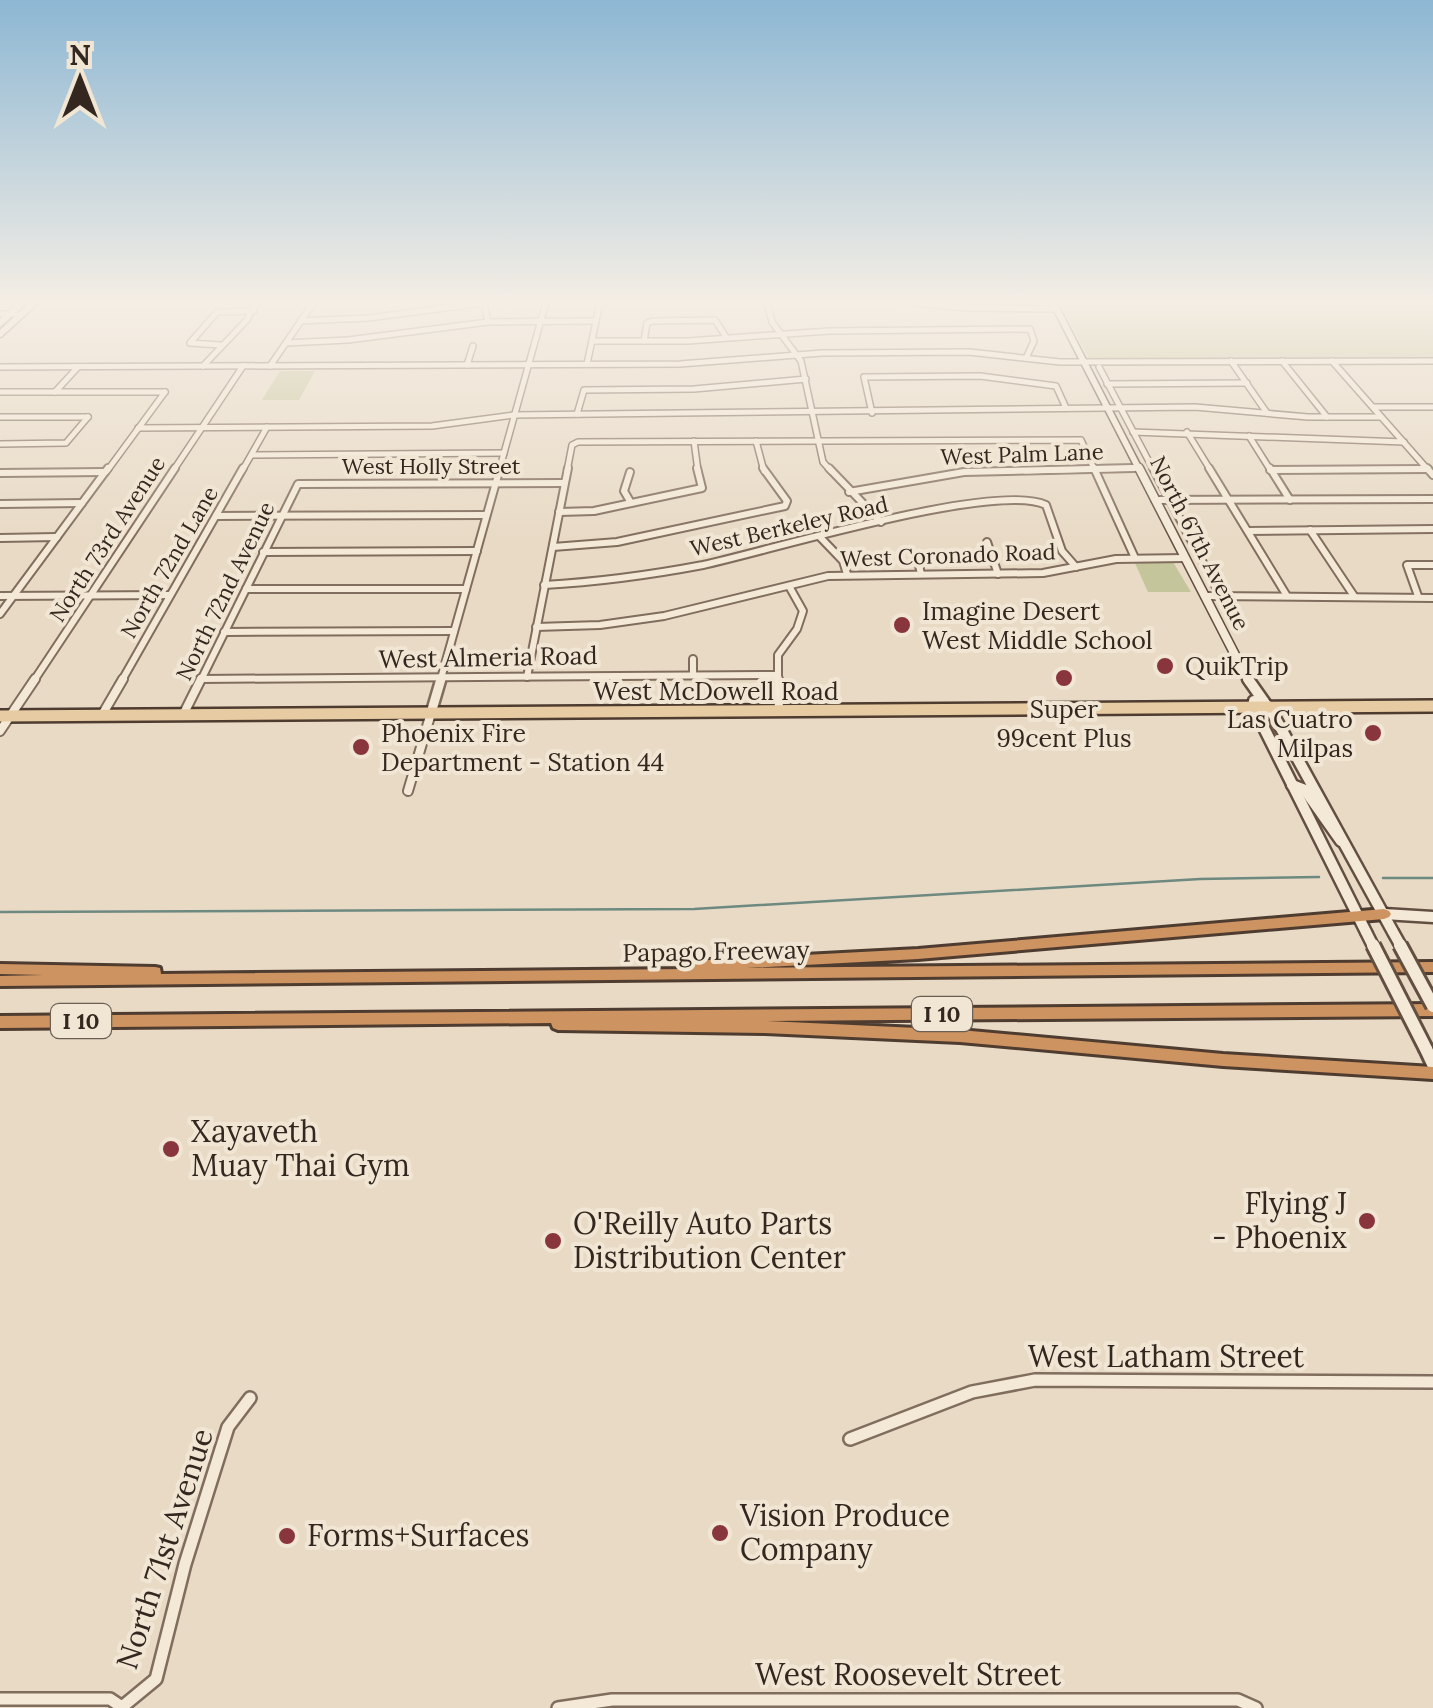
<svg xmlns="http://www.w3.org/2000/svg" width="1433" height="1708" font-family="Lora,serif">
<rect width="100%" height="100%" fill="#e8dac5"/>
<g fill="#c4c59b">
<polygon points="1059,302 1433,302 1433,359 1094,360 1088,357"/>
<polygon points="280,371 315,371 299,400 262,400"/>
<polygon points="1134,561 1173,562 1191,592 1148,592"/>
</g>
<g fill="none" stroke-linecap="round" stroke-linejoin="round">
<g stroke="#6e8980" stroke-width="2.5">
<polyline points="1383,878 1433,878"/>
<polyline points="0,912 694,909 1200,879 1319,877"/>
</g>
<defs>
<g id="minor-far3">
<polyline points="767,302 772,322 801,361 823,462 831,471"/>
<polyline points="905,302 967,308 1056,309"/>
<polyline points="0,314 16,314"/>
<polyline points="300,321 368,318 484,303 488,322"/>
<polyline points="592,341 688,341 829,331 1030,329 1034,341 1026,358"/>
<polyline points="644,341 647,323 653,321 715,320 726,337"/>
<polyline points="286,343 348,340 488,322 596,321"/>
<polyline points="221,345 190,343 217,312 254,311"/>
<polyline points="1231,361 1267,413"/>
<polyline points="1282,361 1327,417"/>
<polyline points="1332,361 1429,471"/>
<polyline points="587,364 600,302"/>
<polyline points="467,365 473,346"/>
<polyline points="203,366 247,320 256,302"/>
<polyline points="270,366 314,302"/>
<polyline points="1099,367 1154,471"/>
<polyline points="1107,384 1247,383"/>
<polyline points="0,392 165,392"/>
<polyline points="55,392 78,367"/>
<polyline points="1373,407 1433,407"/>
<polyline points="872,413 864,377 980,376 1056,386 1066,408"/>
<polyline points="577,414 584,390 694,389 806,379"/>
<polyline points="0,417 88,417"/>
<polyline points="138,428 432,426 514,415 1195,407 1308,417 1381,417"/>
<polyline points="1133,432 1404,442"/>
<polyline points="1187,432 1211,471"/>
<polyline points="1249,436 1271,471"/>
<polyline points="694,441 698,471"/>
<polyline points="756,441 764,471"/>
<polyline points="0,444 66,443 88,417"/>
<polyline points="252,455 504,453"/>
<polyline points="1270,470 1428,469"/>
<polyline points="107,471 165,392"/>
<polyline points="173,471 243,366"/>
<polyline points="242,471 267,427"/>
<polyline points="567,471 572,445 578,442 1081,440 1095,471"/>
<polyline points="1025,471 1138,468"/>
</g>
<g id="minor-far2">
<polyline points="829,468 881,522"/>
<polyline points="1094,468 1135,558"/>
<polyline points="1153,468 1228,610"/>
<polyline points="1209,468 1287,596"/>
<polyline points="1270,468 1290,500"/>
<polyline points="1427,468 1433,475"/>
<polyline points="1270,470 1428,469"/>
<polyline points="630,472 624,491 631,503"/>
<polyline points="0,473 105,472"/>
<polyline points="849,492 964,472 1134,468"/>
<polyline points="1155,500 1433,499"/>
<polyline points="0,504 82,503"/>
<polyline points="559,512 594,511 702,488 697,468"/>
<polyline points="216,516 486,515"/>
<polyline points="1310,530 1354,596"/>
<polyline points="1248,531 1433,529"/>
<polyline points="820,537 843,561 847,574"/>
<polyline points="0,538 57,537"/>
<polyline points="987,542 998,574"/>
<polyline points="553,547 617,542 785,506 787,501 763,468"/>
<polyline points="263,552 477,551"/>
<polyline points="917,557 921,574"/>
<path d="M544,585C598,582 650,575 703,565C768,551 996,481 1046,505L1062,551L1076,567"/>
<polyline points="246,589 466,589"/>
<polyline points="0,596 170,595"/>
<polyline points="1205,596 1433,598"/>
<polyline points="1418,596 1407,565 1433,565"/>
<polyline points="0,614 108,468"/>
<polyline points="536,627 600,625 664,616 828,576 1043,573 1116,559 1185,558"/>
<polyline points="224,632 454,631"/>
<polyline points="693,659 693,675"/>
<polyline points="527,677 568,468"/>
<polyline points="200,679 777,675"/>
<polyline points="33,682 175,468"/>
<polyline points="121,682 243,468"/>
<polyline points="200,682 298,484 564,483"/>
<polyline points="778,682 778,655 797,629 803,611 789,586"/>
</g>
<g id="minor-far1">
<polyline points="778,679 779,711"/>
<polyline points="102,715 123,679"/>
<polyline points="183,715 201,679"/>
<polyline points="0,731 35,679"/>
<polyline points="408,791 431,713"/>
</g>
<g id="minor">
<polyline points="850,1439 972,1392 1035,1380 1433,1382"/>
<polyline points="0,1699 110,1699 122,1707"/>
<polyline points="122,1707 156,1679 185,1564 228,1427 250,1398"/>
<polyline points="558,1708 612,1700 1238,1700 1256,1708"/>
</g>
<g id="tertiary-far2">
<polyline points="0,367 680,364 822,353 969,352 1060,362 1433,361"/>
<polyline points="499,471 546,302"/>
</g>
<polyline id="tertiary-far1" points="440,682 500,468"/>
<polyline id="tertiary" points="431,713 441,679"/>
<g id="secondary-far3">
<polyline points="1053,302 1140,471"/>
<polyline points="0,323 23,302"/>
<polyline points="0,334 35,302"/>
</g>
<polyline id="secondary-far2" points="1139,468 1249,682"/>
<g id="secondary-far1">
<polyline points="1248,679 1274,716 1393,932"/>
<polyline points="1254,701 1253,706 1366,932"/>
<polyline points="1292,785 1305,790 1341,841"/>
<polyline points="1384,914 1433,917"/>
</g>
<polyline id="secondary" points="1426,1049 1433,1064"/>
<polyline id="primary" points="0,716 1433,706"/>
<g id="motorway">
<polygon points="1384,909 1389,911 1391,914 1389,917 1384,919 918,959 746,968 1433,962 1433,972 0,986 0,976 43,975 0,974 0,964 155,967 160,968 161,974 686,969 684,966 686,962 691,961 918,949"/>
<polygon points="1433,1004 1433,1016 767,1021 960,1030 1223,1054 1433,1067 1433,1079 1223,1066 960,1042 765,1033 558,1030 553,1028 551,1023 0,1028 0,1016"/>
</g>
</defs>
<use href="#minor-far3" stroke="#816d5d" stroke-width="8"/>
<use href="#minor-far2" stroke="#816d5d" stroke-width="10"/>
<use href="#minor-far1" stroke="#816d5d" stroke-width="12"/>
<use href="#minor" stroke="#816d5d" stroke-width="16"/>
<use href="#tertiary-far2" stroke="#816d5d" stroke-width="8"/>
<use href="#tertiary-far1" stroke="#816d5d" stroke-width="10"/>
<use href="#tertiary" stroke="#816d5d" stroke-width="14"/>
<use href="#secondary-far3" stroke="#634f41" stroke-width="9"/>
<use href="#secondary-far2" stroke="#634f41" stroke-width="11"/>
<use href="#secondary-far1" stroke="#634f41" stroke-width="15"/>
<use href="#secondary" stroke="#634f41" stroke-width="18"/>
<use href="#primary" stroke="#4f3c31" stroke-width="16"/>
<use href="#motorway" stroke="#4f3c31" stroke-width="6"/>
<use href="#minor-far3" stroke="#f4e9d7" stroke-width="5"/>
<use href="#minor-far2" stroke="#f4e9d7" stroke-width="6"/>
<use href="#minor-far1" stroke="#f4e9d7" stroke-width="8"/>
<use href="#minor" stroke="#f4e9d7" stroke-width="11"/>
<use href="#tertiary-far2" stroke="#f4e9d7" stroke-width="5"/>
<use href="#tertiary-far1" stroke="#f4e9d7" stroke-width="6"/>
<use href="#tertiary" stroke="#f4e9d7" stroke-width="9"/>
<use href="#secondary-far3" stroke="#f4e9d7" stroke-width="6"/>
<use href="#secondary-far2" stroke="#f4e9d7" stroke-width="8"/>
<use href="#secondary-far1" stroke="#f4e9d7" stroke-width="10"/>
<use href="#secondary" stroke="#f4e9d7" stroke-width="12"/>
<use href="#primary" stroke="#e7cba2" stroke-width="11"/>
<use href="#motorway" fill="#cd9360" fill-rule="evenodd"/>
<defs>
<g id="secondary-bridge-far1">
<polyline points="1366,932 1374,948"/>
<polyline points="1393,932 1402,948"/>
</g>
<g id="secondary-bridge">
<polyline points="1373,945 1426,1049"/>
<polyline points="1400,945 1433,1006"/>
</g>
</defs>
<use href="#secondary-bridge-far1" stroke="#634f41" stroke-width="15" stroke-linecap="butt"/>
<use href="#secondary-bridge" stroke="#634f41" stroke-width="18" stroke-linecap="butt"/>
<use href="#secondary-bridge-far1" stroke="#f4e9d7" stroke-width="10"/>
<use href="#secondary-bridge" stroke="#f4e9d7" stroke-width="12"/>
</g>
<linearGradient id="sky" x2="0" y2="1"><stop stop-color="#8db7d3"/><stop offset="0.56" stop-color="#f5eee5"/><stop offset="1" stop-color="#f5eee5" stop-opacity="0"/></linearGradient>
<rect width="1433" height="541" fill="url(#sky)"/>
<g fill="#88353d" stroke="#f1e6d4" stroke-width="4">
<circle cx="902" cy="625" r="10"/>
<circle cx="1165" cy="666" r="10"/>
<circle cx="1064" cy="678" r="10"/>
<circle cx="1373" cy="733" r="10"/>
<circle cx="361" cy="747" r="10"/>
<circle cx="171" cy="1149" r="10"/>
<circle cx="1367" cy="1221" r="10"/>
<circle cx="553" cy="1241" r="10"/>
<circle cx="720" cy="1533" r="10"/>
<circle cx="287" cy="1536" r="10"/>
</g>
<g text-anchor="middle" stroke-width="8" stroke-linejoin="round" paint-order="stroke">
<g font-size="22" fill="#33271f" stroke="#f1e6d4">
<text transform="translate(1022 454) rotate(-2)" y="8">West Palm Lane</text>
<text x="431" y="474">West Holly Street</text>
<text transform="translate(789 526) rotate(-13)" y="8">West Berkeley Road</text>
<text transform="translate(107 539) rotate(-57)" y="8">North 73rd Avenue</text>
<text transform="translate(1200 543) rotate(63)" y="8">North 67th Avenue</text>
<text transform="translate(948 555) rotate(-2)" y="8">West Coronado Road</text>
<text transform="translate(169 562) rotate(-60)" y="8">North 72nd Lane</text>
<text transform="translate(225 591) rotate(-64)" y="8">North 72nd Avenue</text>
</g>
<g fill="#f1e6d4" stroke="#6c6055" stroke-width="2.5">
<rect x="912" y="997" width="60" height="34" rx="8"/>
<rect x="51" y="1004" width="60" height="34" rx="8"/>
</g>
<g font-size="22" font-weight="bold" fill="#33271f">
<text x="942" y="1022">I 10</text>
<text x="81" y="1029">I 10</text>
</g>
<g font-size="25" fill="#33271f" stroke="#f1e6d4" text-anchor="start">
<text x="922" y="620">Imagine Desert<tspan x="922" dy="29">West Middle School</tspan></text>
<text x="1185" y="675">QuikTrip</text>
<text x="1064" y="718" text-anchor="middle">Super<tspan x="1064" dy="29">99cent Plus</tspan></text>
<text x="1353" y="728" text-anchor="end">Las Cuatro<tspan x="1353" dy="29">Milpas</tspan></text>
<text x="381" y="742">Phoenix Fire<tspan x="381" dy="29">Department - Station 44</tspan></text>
</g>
<g font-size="25" fill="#33271f" stroke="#f1e6d4">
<text transform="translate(488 657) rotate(-1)" y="9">West Almeria Road</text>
<text x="716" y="700">West McDowell Road</text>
<text transform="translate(716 951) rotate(-1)" y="9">Papago Freeway</text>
</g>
<g font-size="30" fill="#33271f" stroke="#f1e6d4" text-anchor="start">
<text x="191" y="1142">Xayaveth<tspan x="191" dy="34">Muay Thai Gym</tspan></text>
<text x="1347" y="1214" text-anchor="end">Flying J<tspan x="1347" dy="34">- Phoenix</tspan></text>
<text x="573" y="1234">O'Reilly Auto Parts<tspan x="573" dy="34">Distribution Center</tspan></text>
<text x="740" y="1526">Vision Produce<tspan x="740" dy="34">Company</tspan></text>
<text x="307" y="1546">Forms+Surfaces</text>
</g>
<g font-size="30" fill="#33271f" stroke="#f1e6d4">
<text x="1166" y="1367">West Latham Street</text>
<text transform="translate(165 1549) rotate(-72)" y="10">North 71st Avenue</text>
<text x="908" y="1685">West Roosevelt Street</text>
</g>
</g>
<g transform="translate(80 80)" stroke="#f1e6d4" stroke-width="8" paint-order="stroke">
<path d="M0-8L18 38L0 25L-18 38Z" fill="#33271f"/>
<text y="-15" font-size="28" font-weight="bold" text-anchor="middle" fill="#33271f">N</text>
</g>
</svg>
